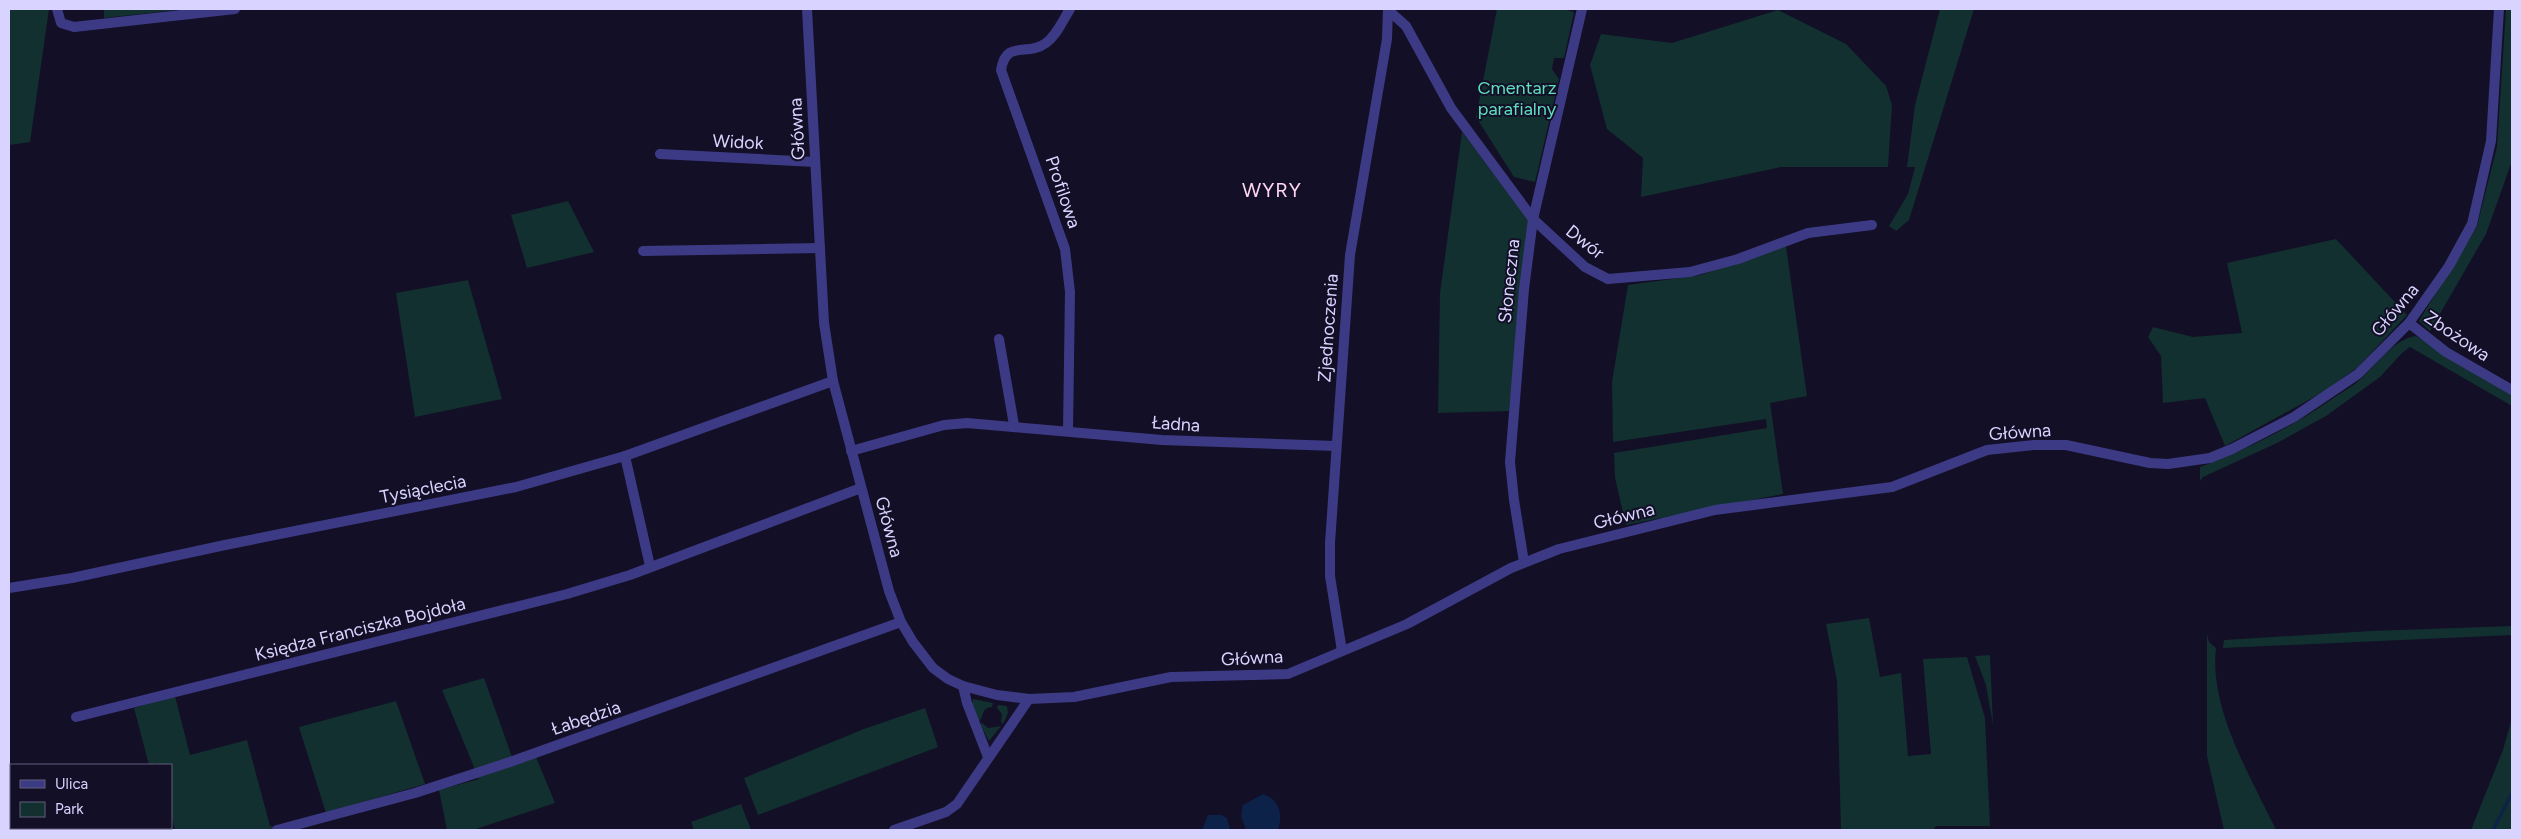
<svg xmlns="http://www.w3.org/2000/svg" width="2521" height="839" font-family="Figtree,sans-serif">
<rect width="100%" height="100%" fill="#130f26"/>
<g fill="#12302f">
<polygon points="9,9 49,9 30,142 9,145"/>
<polygon points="104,9 187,9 104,18"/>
<polygon points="1497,9 1562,9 1574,12 1564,58 1554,58 1552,69 1559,79 1535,182 1514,177 1476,117"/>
<polygon points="1940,9 1974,9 1909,220 1896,231 1889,226 1908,194 1915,167 1907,167 1915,105"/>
<polygon points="2506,9 2512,9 2512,161 2486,234 2430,331 2419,321 2477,226 2497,147"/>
<polygon points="1778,10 1846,44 1886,86 1892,105 1888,167 1781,167 1641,197 1643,158 1607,129 1590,65 1601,34 1672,43"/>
<polygon points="1462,132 1529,221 1509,411 1438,413 1440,293"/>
<polygon points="568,201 594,252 527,268 511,215"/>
<polygon points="2336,239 2407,315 2358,367 2323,392 2225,446 2205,398 2163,403 2161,356 2148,337 2153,327 2193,337 2242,333 2227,263"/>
<polygon points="1786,246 1807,396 1770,403 1783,494 1626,525 1615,478 1614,453 1767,428 1766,419 1613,442 1612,382 1628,285 1701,275"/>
<polygon points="468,280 502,399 415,417 396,293"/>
<path d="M2416,336L2512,392V406L2410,347L2402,353L2380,377L2326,416L2277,443L2203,477L2200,481V467C2247,449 2290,428 2332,399C2342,392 2354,386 2363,377C2378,363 2394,339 2416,336Z"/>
<polygon points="1869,618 1880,677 1901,673 1908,756 1931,754 1923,659 1967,657 1985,718 1990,826 1936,826 1933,830 1841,830 1837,681 1826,624"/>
<polygon points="2512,626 2512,635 2223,648 2224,640 2371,631"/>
<path d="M2207,634L2209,642L2216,648C2209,709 2251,777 2276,830H2224L2207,756Z"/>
<polygon points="1990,655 1993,725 1986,685 1975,656"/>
<polygon points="484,678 512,757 536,757 555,803 473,830 447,830 439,790 479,779 442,690"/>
<polygon points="175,696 190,755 247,740 270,826 290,830 175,830 171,814 171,765 159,765 158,763 149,765 134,708"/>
<path d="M973,699L993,703L992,707C980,708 985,716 979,721L972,704Z"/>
<polygon points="396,701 425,784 326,813 299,727"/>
<polygon points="998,705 1007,706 1008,713 1003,724 1001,722 1002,714 997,708"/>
<polygon points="925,708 938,747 758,815 744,778 864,729"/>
<polygon points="2512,718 2512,830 2471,830 2503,750"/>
<polygon points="982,723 988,728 1001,726 989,741 980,724"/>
<polygon points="741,804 751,830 694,830 691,822"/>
</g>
<g fill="#0c2248">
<path d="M1263,794C1280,800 1283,815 1278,830H1246L1241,816L1243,805Z"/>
<polygon points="1208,815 1221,815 1227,818 1230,830 1202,830"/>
</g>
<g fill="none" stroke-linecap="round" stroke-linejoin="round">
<polyline stroke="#0c2248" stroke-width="3" points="2493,830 2512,793"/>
<g stroke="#3d3a85" stroke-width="10">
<polyline points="57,9 61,23 74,27 235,9"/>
<polyline points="807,9 824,323 833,381 889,591 901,622 913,642 933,668 948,679 963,686 997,695 1029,699 1074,697 1171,677 1288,674 1407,624 1511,568 1559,549 1715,510 1892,487 1987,450 2034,445 2066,445 2150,463 2168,464 2210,458 2232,449 2294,417 2358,374 2409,323 2449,266 2472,224 2491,141 2499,9"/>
<polyline points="1388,10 1406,26 1451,108 1533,219 1585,267 1608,279 1690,272 1738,259 1808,233 1872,225"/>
<polyline points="660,154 815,162"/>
<polyline points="643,251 820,248"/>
<polyline points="2409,323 2446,352 2512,390"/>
<polyline points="999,339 1014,425"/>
<path d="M1068,431L1070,292L1065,249L1001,70C1006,39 1027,57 1046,43C1057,35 1063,20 1070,9"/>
<polyline points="851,451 944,425 967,423 1162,440 1336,446"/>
<polyline points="625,456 650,566"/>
<polyline points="1524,562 1514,500 1510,462 1524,289 1533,219 1582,9"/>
<polyline points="9,588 72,578 225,545 516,487 625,456 833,381"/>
<polyline points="1342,651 1330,576 1330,543 1350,255 1387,39 1388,9"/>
<polyline points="963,686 967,703 988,757"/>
<polyline points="76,717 567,594 630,575 861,488"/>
<polyline points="277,830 415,793 510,762 901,622"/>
<polyline points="894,830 946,812 957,804 1029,699"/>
</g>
</g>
<g text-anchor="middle" stroke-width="4" stroke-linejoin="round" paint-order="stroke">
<g font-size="18" fill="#5fe0c0" stroke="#130f26">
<text x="1517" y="94">Cmentarz<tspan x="1517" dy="21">parafialny</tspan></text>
</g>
<g font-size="18" fill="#d9d4ff" stroke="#130f26">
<text transform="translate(797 129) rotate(-93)" y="6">Główna</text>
<text transform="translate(738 142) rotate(3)" y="6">Widok</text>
<text transform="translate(1063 192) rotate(71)" y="6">Profilowa</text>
<text transform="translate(1585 242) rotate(38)" y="6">Dwór</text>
<text transform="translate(1509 281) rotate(-84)" y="6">Słoneczna</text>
<text transform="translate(2395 310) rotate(-50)" y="6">Główna</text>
<text transform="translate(1328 328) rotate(-86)" y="6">Zjednoczenia</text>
<text transform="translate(2457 336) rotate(34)" y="6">Zbożowa</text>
<text transform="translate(1176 424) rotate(4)" y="6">Ładna</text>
<text transform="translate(2020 432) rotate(-4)" y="6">Główna</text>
<text transform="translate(423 489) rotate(-11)" y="6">Tysiąclecia</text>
<text transform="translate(1624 516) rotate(-14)" y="6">Główna</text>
<text transform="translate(889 527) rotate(75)" y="6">Główna</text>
<text transform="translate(360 629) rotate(-14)" y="6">Księdza Franciszka Bojdoła</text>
<text transform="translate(1252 658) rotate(-3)" y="6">Główna</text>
<text transform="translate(586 718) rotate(-19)" y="6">Łabędzia</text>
</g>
<g font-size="20" letter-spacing="1" fill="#ffd6f0" stroke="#130f26">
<text x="1272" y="197">WYRY</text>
</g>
</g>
<rect width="2521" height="839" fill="none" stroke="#d9d4ff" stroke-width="20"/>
<rect x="10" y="764" width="162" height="65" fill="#130f26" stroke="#625e7d"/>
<rect x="20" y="780" width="25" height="8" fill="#3d3a85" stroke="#625e7d"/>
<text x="55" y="789" font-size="15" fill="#d9d4ff">Ulica</text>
<rect x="20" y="802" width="25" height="15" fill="#12302f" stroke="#625e7d"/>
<text x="55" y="814" font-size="15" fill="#d9d4ff">Park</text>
</svg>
